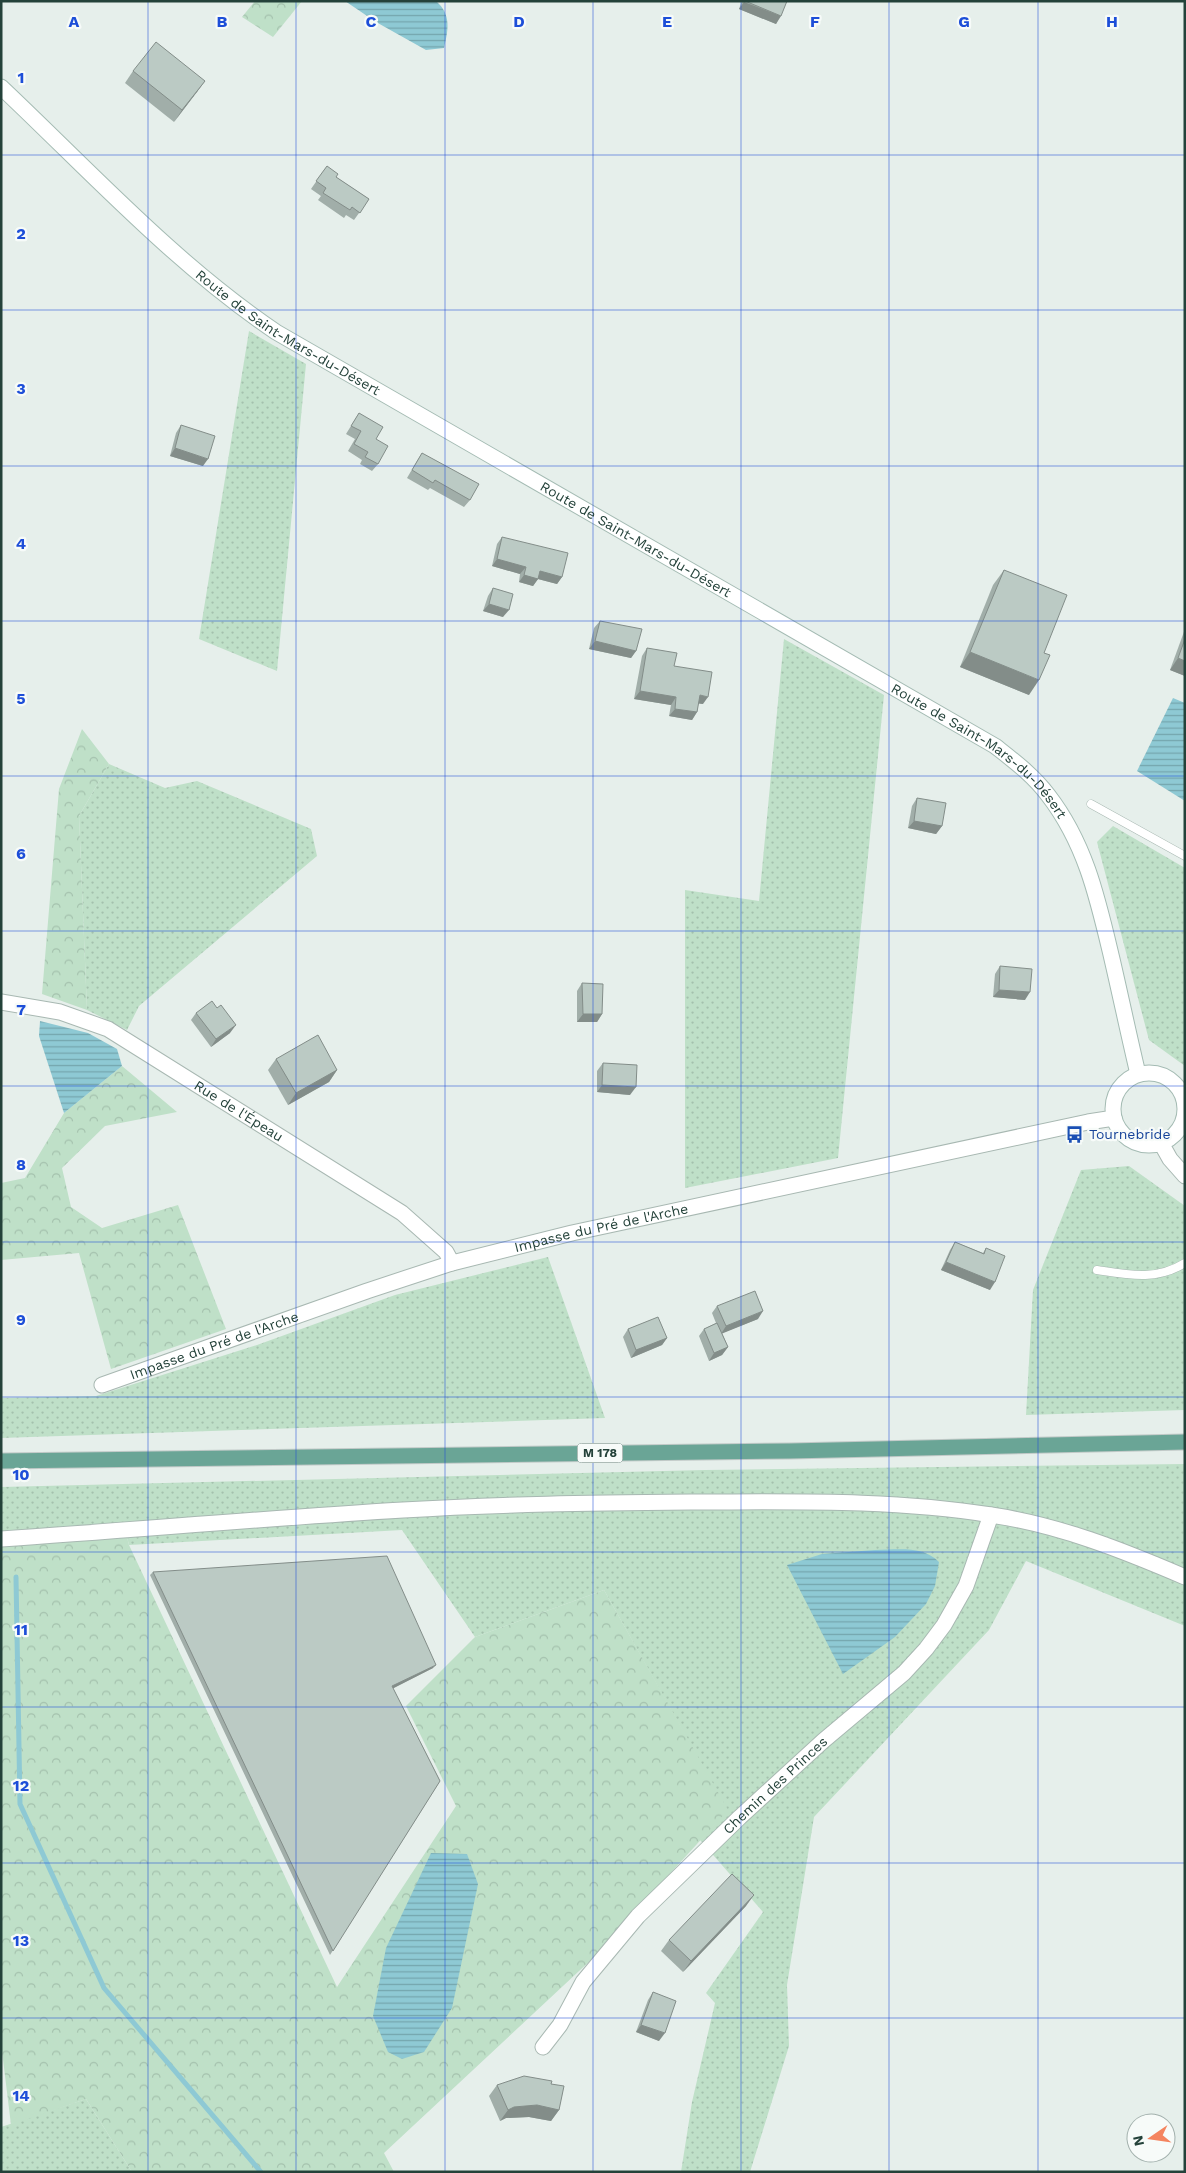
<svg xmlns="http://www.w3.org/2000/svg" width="1186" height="2173" font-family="'Work Sans',sans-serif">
<defs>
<pattern id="grass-dots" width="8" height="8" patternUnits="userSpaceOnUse" patternTransform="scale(1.25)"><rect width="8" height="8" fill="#bfe0c8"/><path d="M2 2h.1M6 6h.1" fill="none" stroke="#a4c1ad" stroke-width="1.8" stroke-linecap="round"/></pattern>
<pattern id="forest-crowns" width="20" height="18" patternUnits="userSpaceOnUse" patternTransform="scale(1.25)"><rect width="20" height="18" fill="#bfe0c8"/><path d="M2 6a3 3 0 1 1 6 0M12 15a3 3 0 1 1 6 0" fill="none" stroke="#a4c1ad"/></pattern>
<pattern id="water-rules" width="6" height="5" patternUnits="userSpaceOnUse" patternTransform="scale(1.25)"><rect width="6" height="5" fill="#8ec9d4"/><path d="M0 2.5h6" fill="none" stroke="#74a5ad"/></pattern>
</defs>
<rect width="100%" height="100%" fill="#e6efeb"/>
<g fill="url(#grass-dots)">
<polygon points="249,331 306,364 277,671 199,639"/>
<polygon points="784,639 884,695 838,1158 685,1188 685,890 759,901"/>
<polygon points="109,764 165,788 197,781 311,829 317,856 139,1006 127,1030 87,1010 79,816"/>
<polygon points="1113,826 1185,868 1185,1066 1149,1040 1097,842"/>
<polygon points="1129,1166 1185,1206 1185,1410 1026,1415 1033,1290 1081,1170"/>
<polygon points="548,1257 605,1418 1,1438 1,1398 96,1396 257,1345 395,1295"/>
<polygon points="1185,1464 1185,1626 1026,1561 989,1630 814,1817 787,1985 789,2046 750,2172 681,2172 692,2102 715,2003 706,1993 763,1912 700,1840 727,1810 604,1590 475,1637 402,1530 129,1545 127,1537 1,1545 1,1487 705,1470"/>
<polygon points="86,2099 132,2172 1,2172 1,2127"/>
</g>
<g fill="url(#forest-crowns)">
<polygon points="255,1 302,1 273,37 242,17"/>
<polygon points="82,729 109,764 79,816 87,1010 42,994 59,789"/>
<polygon points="122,1066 177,1112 105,1126 62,1168 71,1207 102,1228 178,1205 226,1329 111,1369 79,1253 1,1260 1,1183 25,1178 64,1113"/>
<polygon points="127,1537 129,1545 337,1987 456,1806 406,1706 475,1637 604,1590 728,1810 593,1958 384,2153 394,2172 132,2172 86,2099 11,2125 1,2043 1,1545"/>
</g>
<g fill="url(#water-rules)">
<path d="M345,1H436C452,15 448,31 444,48L426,50L376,22Z"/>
<polygon points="1173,698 1185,703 1185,801 1137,771"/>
<polygon points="40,1021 88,1033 117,1049 122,1066 64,1113 39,1036"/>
<path d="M875,1550C898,1550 922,1545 939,1562L935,1586L926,1604L895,1637L843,1674L787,1565L822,1554Z"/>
<polygon points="431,1853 467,1854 478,1884 452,2008 424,2052 402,2059 388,2052 373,2016 386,1948"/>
</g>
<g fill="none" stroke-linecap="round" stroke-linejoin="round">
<polyline stroke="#8ec9d4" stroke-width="5" points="16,1577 20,1804 104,1988 261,2172"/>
<defs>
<g id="lane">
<polyline points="1091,804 1185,856"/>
<path d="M1097,1270C1129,1275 1156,1281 1185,1263"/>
</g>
<g id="street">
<path id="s1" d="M1,1002L60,1012L108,1029L402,1213L446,1252L452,1263"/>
<polyline points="1161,1143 1170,1159 1185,1176"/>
<path id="s2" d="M102,1385L367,1291L452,1263L572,1233L1088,1122L1114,1118"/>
<path d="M1,1539C135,1530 269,1518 403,1510C499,1504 595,1503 691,1502C791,1502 892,1499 991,1515C1059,1525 1122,1550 1185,1577"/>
<path id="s3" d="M543,2047L560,2025L583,1982L638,1916L740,1817L823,1741L904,1673L926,1649L944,1625L966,1586L991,1515"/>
</g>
<g id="secondary">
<path id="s4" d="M1,87C90,171 174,263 276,332L995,746C1014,761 1033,775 1048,795C1086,844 1098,900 1112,959C1121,998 1129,1036 1138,1074"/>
<circle cx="1149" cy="1109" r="36"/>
</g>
<polyline id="primary" points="1,1461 790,1451 1185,1442"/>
</defs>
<use href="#lane" stroke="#a8b8b2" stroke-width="9"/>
<use href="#street" stroke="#a8b8b2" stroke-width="17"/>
<use href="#secondary" stroke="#a4bbb3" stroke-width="17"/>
<use href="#primary" stroke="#c2cac8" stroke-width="17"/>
<use href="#lane" stroke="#fff" stroke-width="8"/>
<use href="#street" stroke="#fff" stroke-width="15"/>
<use href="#secondary" stroke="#fff" stroke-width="15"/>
<use href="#primary" stroke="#6aa596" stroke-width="15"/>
</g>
<g fill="#a1aea9">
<polygon points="742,1 787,1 776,24 739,9"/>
<polygon points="133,71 205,81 174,122 125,83"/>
<polygon points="327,166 336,177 369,199 354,220 346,215 344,218 318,200 321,196 311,189"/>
<polygon points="359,413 376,439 378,464 372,471 360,464 362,460 348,451 355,439 346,434"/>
<polygon points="181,425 203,466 170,456 176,433"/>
<polygon points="422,453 470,500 464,507 430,488 428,490 407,478 417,461"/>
<polygon points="502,537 562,577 557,584 538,579 533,586 519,582 520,574 492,566 497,544"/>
<polygon points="1004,570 1029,695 960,667 993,585"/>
<polygon points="493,588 503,617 483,611 488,596"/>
<polygon points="600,621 636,651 631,658 589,649 594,628"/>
<polygon points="1185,629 1185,676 1170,670"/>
<polygon points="647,648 703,704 698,703 697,712 692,720 669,716 671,705 634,699 642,656"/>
<polygon points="917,798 942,826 936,834 908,828 912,806"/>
<polygon points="1000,966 1025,1000 993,997 995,974"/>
<polygon points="582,983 602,1014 597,1022 577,1022 577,991"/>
<polygon points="196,1013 230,1033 211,1047 191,1020"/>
<polygon points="276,1059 337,1070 329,1082 288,1105 268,1070"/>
<polygon points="603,1063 630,1095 597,1092 597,1071"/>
<polygon points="955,1242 983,1253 986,1248 990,1290 941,1270 950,1250"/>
<polygon points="717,1306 758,1319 722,1333 728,1347 722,1355 709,1361 699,1336 704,1329 716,1323 712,1313"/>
<polygon points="628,1329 667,1338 662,1345 631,1358 623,1337"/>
<polygon points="153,1572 433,1668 393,1688 440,1781 330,1955 150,1575"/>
<polygon points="746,1906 683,1972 661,1951 669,1940"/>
<polygon points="653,1992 659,2041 636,2032 648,2000"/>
<polygon points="551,2084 559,2110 551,2121 529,2117 506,2118 500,2121 489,2096 497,2085"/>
</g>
<g fill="#838d89">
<polygon points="744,2 781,16 776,24 739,9"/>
<polygon points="205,81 197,92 174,122 182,110"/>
<polygon points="175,448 208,459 203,466 170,456"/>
<polygon points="497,559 526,567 520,574 492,566"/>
<polygon points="540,571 562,577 557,584 538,579 533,586 519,582 524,575"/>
<polygon points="489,604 509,610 503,617 483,611"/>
<polygon points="595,641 636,651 631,658 589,649"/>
<polygon points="970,652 1039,680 1029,695 960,667"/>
<polygon points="1178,658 1185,661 1185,676 1170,670"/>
<polygon points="640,691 676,697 671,705 634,699"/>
<polygon points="700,695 708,697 703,704 694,703"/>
<polygon points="675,709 697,712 692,720 669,716"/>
<polygon points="914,821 942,826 936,834 908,828"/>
<polygon points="999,990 1030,992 1025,1000 993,997"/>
<polygon points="583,1014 602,1014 597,1022 577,1022"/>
<polygon points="236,1025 230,1033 211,1047 216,1039"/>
<polygon points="337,1070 329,1082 288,1105 296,1093"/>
<polygon points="602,1085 636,1087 630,1095 597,1092"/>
<polygon points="946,1262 995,1282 990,1290 941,1270"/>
<polygon points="763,1311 758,1319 721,1334 726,1326"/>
<polygon points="667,1338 662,1345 631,1358 636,1350"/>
<polygon points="728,1347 722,1355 709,1361 714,1353"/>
<polygon points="436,1665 433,1668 390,1690 392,1686"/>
<polygon points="754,1895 746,1906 683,1972 691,1961"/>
<polygon points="641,2025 665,2033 659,2041 636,2032"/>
<polygon points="537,2105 559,2110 551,2121 529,2117 506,2118 500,2121 508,2110 514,2107"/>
</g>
<g fill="#bbcac4" stroke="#838d89">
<polygon points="745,1 787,1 781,16"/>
<polygon points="156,42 205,81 182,110 133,71"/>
<polygon points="327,166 338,174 336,177 369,199 360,213 352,207 350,210 323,193 326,188 316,181"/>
<polygon points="359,413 383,427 376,439 388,446 378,464 365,457 368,452 354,444 361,431 351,426"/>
<polygon points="181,425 215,436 208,459 175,448"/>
<polygon points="422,453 479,484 470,500 435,480 433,483 412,470"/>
<polygon points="502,537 568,553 562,577 540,571 538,579 524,575 526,567 497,559"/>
<polygon points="1004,570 1067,595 1044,653 1050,655 1039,680 970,652"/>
<polygon points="493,588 513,594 509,610 489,604"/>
<polygon points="600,621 642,629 636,651 595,641"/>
<polygon points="1185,639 1185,661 1178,658"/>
<polygon points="647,648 677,653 674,666 712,672 708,697 700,695 697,712 675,709 676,697 640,691"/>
<polygon points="917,798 946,803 942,826 914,821"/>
<polygon points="1000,966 1032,969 1030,992 999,990"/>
<polygon points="582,983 603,984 602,1014 583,1014"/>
<polygon points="212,1001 217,1008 221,1005 236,1025 216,1039 196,1013"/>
<polygon points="318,1035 337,1070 296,1093 276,1059"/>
<polygon points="603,1063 637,1065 636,1087 602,1085"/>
<polygon points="955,1242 984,1254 986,1248 1005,1256 995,1282 946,1262"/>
<polygon points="755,1291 763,1311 726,1326 717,1306"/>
<polygon points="658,1317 667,1338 636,1350 628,1329"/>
<polygon points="717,1323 728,1347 714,1353 704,1329"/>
<polygon points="387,1556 436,1665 392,1686 440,1781 333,1951 153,1572"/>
<polygon points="732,1874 754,1895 691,1961 669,1940"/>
<polygon points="653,1992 676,2001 665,2033 641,2025"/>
<polygon points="524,2076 552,2081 551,2084 564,2086 559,2110 537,2105 514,2107 508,2110 497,2085"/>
</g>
<path fill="none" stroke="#1d4ed8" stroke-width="1" stroke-opacity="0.55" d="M148,1V2172M296,1V2172M445,1V2172M593,1V2172M741,1V2172M889,1V2172M1038,1V2172M1,155H1185M1,310H1185M1,466H1185M1,621H1185M1,776H1185M1,931H1185M1,1086H1185M1,1242H1185M1,1397H1185M1,1552H1185M1,1707H1185M1,1863H1185M1,2018H1185"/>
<defs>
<symbol id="bus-bare" viewBox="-9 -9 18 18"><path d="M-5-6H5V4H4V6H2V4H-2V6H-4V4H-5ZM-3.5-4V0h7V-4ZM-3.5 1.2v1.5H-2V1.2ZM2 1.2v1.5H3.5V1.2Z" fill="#1a4fb4" stroke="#f7fbf9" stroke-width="2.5" paint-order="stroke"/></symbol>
</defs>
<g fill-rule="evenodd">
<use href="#bus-bare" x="1062" y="1122" width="25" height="25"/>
</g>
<g text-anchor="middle" stroke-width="4.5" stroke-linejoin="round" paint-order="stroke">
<rect fill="#f7fbf9" stroke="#637a73" stroke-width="1" x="577.5" y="1443.5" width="45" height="19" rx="4"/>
<g font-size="12" font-weight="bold" fill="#24423a">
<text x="600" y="1457">M 178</text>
</g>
<g font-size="14" fill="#24423a" stroke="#f7fbf9">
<text dy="5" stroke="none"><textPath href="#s4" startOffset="379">Route de Saint-Mars-du-Désert</textPath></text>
<text dy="5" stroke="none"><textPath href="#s4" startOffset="784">Route de Saint-Mars-du-Désert</textPath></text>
<text dy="5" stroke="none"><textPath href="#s4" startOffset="1189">Route de Saint-Mars-du-Désert</textPath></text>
<text dy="5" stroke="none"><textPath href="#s1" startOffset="265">Rue de l'Épeau</textPath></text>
<text dy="5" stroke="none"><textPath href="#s2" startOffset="524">Impasse du Pré de l'Arche</textPath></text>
<text dy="5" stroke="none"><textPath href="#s2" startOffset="119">Impasse du Pré de l'Arche</textPath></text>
<text dy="5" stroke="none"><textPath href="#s3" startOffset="352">Chemin des Princes</textPath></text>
</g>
<g font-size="14" fill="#164399" stroke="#f7fbf9" text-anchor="start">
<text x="1089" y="1139">Tournebride</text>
</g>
</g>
<g font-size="16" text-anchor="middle" font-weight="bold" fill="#1d4ed8" stroke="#f7fbf9" stroke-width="4.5" stroke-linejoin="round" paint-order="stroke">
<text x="74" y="27">A</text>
<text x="222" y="27">B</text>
<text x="371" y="27">C</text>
<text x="519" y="27">D</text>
<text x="667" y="27">E</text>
<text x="815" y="27">F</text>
<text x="964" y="27">G</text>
<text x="1112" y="27">H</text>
<text x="21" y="83">1</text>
<text x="21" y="239">2</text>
<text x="21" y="394">3</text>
<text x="21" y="549">4</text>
<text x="21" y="704">5</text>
<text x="21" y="859">6</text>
<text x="21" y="1015">7</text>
<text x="21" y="1170">8</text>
<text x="21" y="1325">9</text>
<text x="21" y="1480">10</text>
<text x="21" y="1635">11</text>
<text x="21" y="1791">12</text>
<text x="21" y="1946">13</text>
<text x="21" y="2101">14</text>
</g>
<rect width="1186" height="2173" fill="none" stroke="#24423a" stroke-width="5"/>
<g transform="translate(1151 2138) rotate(257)"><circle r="24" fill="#f7fbf9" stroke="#a3b1ad"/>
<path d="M0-4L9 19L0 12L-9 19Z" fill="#f4845f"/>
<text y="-8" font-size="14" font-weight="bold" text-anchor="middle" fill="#24423a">N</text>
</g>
</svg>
